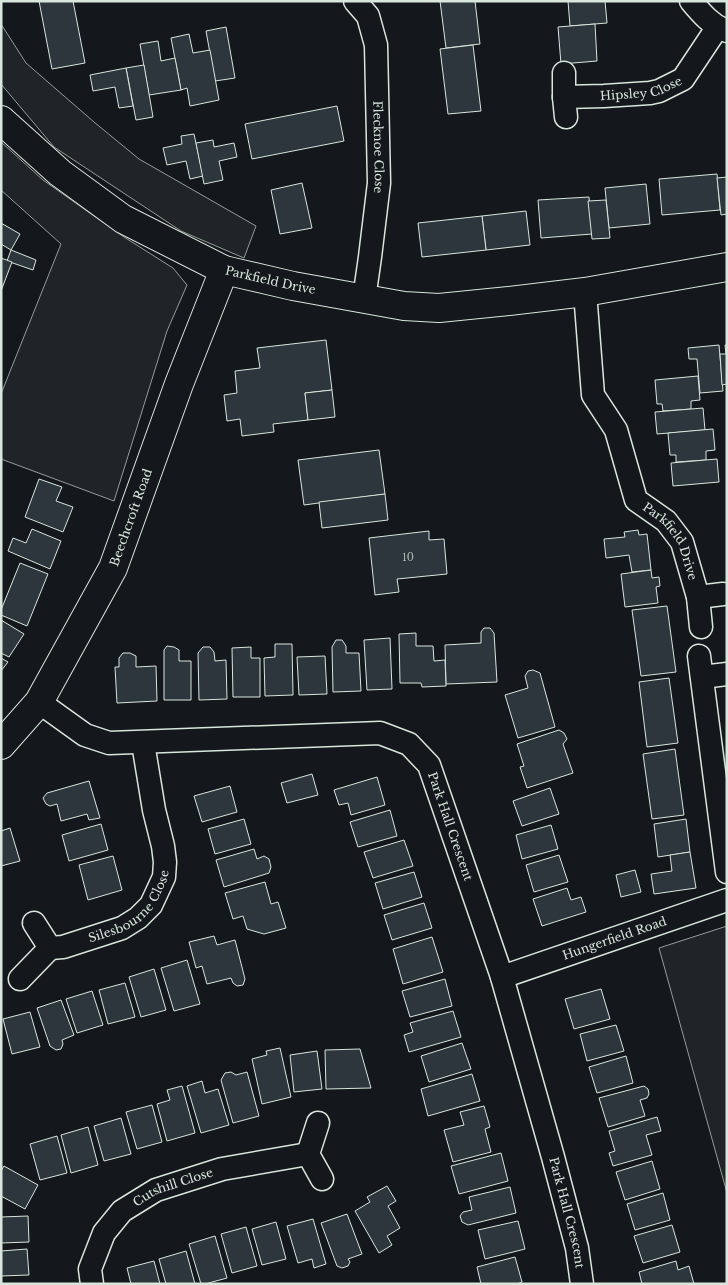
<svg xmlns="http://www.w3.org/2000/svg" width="728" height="1285" font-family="'Libre Baskerville',serif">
<rect width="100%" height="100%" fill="#14181c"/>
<g fill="#202428" stroke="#939e99">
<polygon points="1,24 26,63 94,122 139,159 256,226 244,258 181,231 54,147 1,84"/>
<polygon points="1,142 43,180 124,237 173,268 187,285 167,331 114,501 1,459 1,394 61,244 1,190"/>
<polygon points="727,926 727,1193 659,948"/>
</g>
<g fill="#2c363c" stroke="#d8e6dc">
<polygon points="39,1 73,1 85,63 52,69"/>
<polygon points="440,1 475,1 480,44 446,48"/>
<polygon points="568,1 605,1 607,23 570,26"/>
<polygon points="595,24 597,61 561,64 558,27"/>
<polygon points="226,27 235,78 215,81 206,31"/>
<polygon points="189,34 193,53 210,50 219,100 190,106 187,88 181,90 171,38"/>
<polygon points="158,41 161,61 175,58 181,90 149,95 140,44"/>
<polygon points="473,45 481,111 448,114 440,49"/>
<polygon points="144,65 153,117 136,120 126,68"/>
<polygon points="126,68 133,106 119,108 115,87 93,91 90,75"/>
<polygon points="337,106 344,141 252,159 245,124"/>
<polygon points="194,134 203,176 190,179 186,161 167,165 163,148 182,144 181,136"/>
<polygon points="213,140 214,147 234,143 237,157 219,161 223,180 204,184 196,143"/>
<polygon points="717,174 720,210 662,215 659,179"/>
<polygon points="727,177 727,214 721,215 717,178"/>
<polygon points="302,183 312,228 280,234 271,190"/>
<polygon points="646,184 650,224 609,228 605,188"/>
<polygon points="589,197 592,234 541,238 538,200"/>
<polygon points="606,200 610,238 592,239 588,201"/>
<polygon points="526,211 530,245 486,250 482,216"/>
<polygon points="482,216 486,250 422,257 418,223"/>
<polygon points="1,223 20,234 11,250 1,244"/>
<polygon points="11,250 36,260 33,270 7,261"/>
<polygon points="1,258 12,262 1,291"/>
<polygon points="326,340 332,390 305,393 308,420 273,424 274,432 242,436 240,419 227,421 224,395 237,393 235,371 260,368 257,348"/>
<polygon points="719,345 723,391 700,393 697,359 689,359 688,348"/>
<polygon points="725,345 727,345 727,384 722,385 720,354 726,354"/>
<polygon points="698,376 700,400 691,401 691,409 663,411 662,404 657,404 655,380"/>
<polygon points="332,390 335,417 308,420 305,393"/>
<polygon points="703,408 705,430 657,434 655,412"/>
<polygon points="713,429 715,450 706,451 706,460 676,462 676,455 670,455 668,433"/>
<polygon points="379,450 385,494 304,505 298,460"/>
<polygon points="717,459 719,482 673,486 671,463"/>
<polygon points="39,479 62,487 56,501 73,507 63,532 25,517"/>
<polygon points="385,494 388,520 322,528 319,502"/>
<polygon points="32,529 61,541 50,569 8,551 13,538 26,543"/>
<polygon points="638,530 639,535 647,534 651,570 632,572 629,555 606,558 604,539 625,537 624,532"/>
<polygon points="429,531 429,540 444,539 447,574 397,579 399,592 375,595 369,538"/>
<polygon points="20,563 48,574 27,626 1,615 1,610"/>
<polygon points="651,570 652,578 659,577 660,586 656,587 658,603 625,607 621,574"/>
<polygon points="667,606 676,672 641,676 632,610"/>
<polygon points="1,620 24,634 9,657 1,653"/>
<polygon points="484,628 490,628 494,633 497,682 446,684 445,645 481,643 481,632"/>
<polygon points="416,633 416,646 433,646 434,661 445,660 446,686 422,687 421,683 400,683 399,634"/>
<polygon points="390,638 392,689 367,690 364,640"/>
<polygon points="336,640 342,640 346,646 346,653 359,653 361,691 333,692 332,647"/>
<polygon points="275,644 292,644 293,695 265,696 264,658 275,657"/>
<polygon points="167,646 174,647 179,650 179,661 191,661 191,700 164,700 164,650"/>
<polygon points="203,647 210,647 214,652 215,661 226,660 227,699 199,700 198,653"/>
<polygon points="251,647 251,658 260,658 260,697 233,697 232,648"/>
<polygon points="123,653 130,653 136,656 136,667 156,666 157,701 117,703 115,667 119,667 119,658"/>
<polygon points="325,656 327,694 299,695 297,657"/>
<polygon points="1,658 8,662 1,671"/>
<polygon points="533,670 540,673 555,727 518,738 505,695 528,688 525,676 528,671"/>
<polygon points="669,678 678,743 647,747 639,682"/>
<polygon points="559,730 564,733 567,739 563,744 573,773 527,788 520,767 524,766 517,744"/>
<polygon points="675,749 684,815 652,819 643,754"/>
<polygon points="312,774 318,795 287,803 281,783"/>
<polygon points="377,777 385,805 351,815 348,803 339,805 334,790"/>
<polygon points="89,781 100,818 89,820 87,814 61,821 57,804 50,806 46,804 43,798 47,793"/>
<polygon points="230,786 237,812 202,822 194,796"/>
<polygon points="550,788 559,814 522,826 513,801"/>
<polygon points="390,810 397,836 358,847 350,822"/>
<polygon points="244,819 251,844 215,854 208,829"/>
<polygon points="686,819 690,852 658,857 654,824"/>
<polygon points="101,824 108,850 69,861 62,835"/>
<polygon points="551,825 558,849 522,859 516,835"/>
<polygon points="10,828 20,861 1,866 1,831"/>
<polygon points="404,840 413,866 373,878 364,852"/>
<polygon points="254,849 257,859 264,856 269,859 271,867 269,873 224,887 216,860"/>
<polygon points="690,852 696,888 654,894 651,874 672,871 670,855"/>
<polygon points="559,855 568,882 534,892 526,865"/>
<polygon points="113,856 122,890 88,900 79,865"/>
<polygon points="635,870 641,892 621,897 616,875"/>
<polygon points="414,872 422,897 383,909 375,883"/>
<polygon points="265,882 271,904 278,902 286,928 264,934 247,929 243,916 233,919 225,893"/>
<polygon points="567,888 571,900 581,897 586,912 542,926 533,899"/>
<polygon points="424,903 432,928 392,940 384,915"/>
<polygon points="214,936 217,945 235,940 245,979 243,985 237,986 233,983 231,978 207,984 202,966 196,968 189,942"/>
<polygon points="432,937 443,972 403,984 393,949"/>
<polygon points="187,960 200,1004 174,1011 161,968"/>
<polygon points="154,969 166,1010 141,1017 129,977"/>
<polygon points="445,979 452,1006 410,1017 402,991"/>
<polygon points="125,983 135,1017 108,1024 99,990"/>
<polygon points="601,989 610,1019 574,1029 565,999"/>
<polygon points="92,991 103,1025 77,1033 66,999"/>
<polygon points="61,1000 74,1035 62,1040 63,1044 61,1049 56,1050 50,1046 37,1008"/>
<polygon points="453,1011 461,1037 409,1052 404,1035 413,1032 410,1023"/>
<polygon points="30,1012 40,1047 12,1054 3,1019"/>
<polygon points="616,1025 624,1051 587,1061 580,1034"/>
<polygon points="462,1043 471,1069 429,1082 421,1056"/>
<polygon points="280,1048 291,1097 262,1104 252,1059 267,1055 266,1051"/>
<polygon points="360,1049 371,1088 326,1089 325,1050"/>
<polygon points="317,1051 322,1089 294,1092 290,1055"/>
<polygon points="626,1056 633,1083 597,1093 589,1067"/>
<polygon points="231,1072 236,1075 247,1072 259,1116 233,1123 221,1080 225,1073"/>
<polygon points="472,1074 480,1101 428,1116 421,1089"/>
<polygon points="202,1081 205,1093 218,1089 229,1125 201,1133 187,1086"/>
<polygon points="182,1086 195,1133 167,1141 157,1104 170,1100 167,1090"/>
<polygon points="644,1086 648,1089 649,1094 647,1098 640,1100 645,1116 608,1127 599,1098"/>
<polygon points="152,1105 162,1142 137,1149 126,1112"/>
<polygon points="484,1106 490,1127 485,1129 491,1152 453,1162 444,1130 464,1125 460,1112"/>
<polygon points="657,1117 661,1131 646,1135 652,1155 613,1166 609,1153 615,1151 609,1131"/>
<polygon points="121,1118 131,1154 104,1161 94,1126"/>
<polygon points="88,1127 98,1165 71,1173 61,1135"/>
<polygon points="57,1136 67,1173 40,1180 30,1144"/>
<polygon points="501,1153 508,1181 459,1194 451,1166"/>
<polygon points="652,1161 660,1189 625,1200 616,1172"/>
<polygon points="4,1166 38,1185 25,1209 1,1196 1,1171"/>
<polygon points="387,1186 396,1201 388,1206 400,1228 387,1236 392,1245 379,1253 355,1211 370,1202 367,1197"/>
<polygon points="510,1187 516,1213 468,1225 462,1222 460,1216 463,1212 472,1210 469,1197"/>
<polygon points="663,1193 670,1220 635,1230 627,1204"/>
<polygon points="347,1214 362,1254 348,1259 350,1262 348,1266 342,1268 337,1266 321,1223"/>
<polygon points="28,1216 29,1242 1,1243 1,1217"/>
<polygon points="313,1219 326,1264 314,1268 312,1259 298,1263 287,1226"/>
<polygon points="518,1221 525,1249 485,1259 478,1230"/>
<polygon points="276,1222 286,1259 262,1265 252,1229"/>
<polygon points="672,1225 680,1252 643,1263 634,1236"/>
<polygon points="246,1227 257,1266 232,1273 221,1234"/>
<polygon points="215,1236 227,1278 205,1284 201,1284 189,1244"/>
<polygon points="27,1249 29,1275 1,1276 1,1251"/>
<polygon points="186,1251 195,1284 166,1284 159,1259"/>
<polygon points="515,1257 522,1282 517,1284 481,1284 477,1267"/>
<polygon points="154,1261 160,1284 131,1284 127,1268"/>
<polygon points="676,1261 678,1270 689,1266 694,1284 642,1284 639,1272"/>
</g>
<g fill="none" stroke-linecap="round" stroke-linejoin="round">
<defs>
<g id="minor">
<path id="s1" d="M355,1L368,16L376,45L379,183L370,257L364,299"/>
<path d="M691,1C701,13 712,26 727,31"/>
<polyline points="564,73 564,97 566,117"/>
<path id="s2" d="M564,97L604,96L650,93L659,91L683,79L717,28"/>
<path id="s3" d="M585,292L593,395L616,430L636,500L666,521L682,542L698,597L701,627"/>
<polyline points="698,597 723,594"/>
<polyline points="699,656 727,872"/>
<polyline points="702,677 727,674"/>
<path id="s4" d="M39,702L85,735L109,743L380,733L409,744L429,765L502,977L553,1157L577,1248L582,1284"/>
<path id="s5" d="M50,948L63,947L122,928L138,918L151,905L164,877L165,862L163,846L154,810L143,743"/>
<path id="s6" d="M502,977L727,900"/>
<polyline points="20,979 50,948 34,923"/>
<polyline points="318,1123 308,1154 322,1179"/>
<path id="s7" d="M92,1284L90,1269L104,1233L122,1211L156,1190L222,1169L308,1154"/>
</g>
<g id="tertiary">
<path id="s8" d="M1,120L60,173L123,219L224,270L293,286L404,306L439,308L509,301L585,292L727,267"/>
<path id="s9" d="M1,745L39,702L113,568L179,384L224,270"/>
</g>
</defs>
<use href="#minor" stroke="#d8e6dc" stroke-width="25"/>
<use href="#tertiary" stroke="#d8e6dc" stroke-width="30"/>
<use href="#minor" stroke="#14181c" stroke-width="22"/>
<use href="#tertiary" stroke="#14181c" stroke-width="28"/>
</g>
<g text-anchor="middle" stroke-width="4" stroke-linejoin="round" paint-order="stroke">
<g font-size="10" fill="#adbab4">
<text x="408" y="561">10</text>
</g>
<g font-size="12" fill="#d8e6dc" stroke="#14181c">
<text dy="4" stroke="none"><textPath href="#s2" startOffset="78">Hipsley Close</textPath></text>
<text dy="4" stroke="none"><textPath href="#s1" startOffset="152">Flecknoe Close</textPath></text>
<text dy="4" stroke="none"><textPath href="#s8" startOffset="318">Parkfield Drive</textPath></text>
<text dy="4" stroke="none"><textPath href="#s9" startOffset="264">Beechcroft Road</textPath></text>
<text dy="4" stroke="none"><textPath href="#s3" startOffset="274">Parkfield Drive</textPath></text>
<text dy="4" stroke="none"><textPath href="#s4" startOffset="478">Park Hall Crescent</textPath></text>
<text dy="4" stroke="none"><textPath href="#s5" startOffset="95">Silesbourne Close</textPath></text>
<text dy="4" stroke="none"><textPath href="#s6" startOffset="119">Hungerfield Road</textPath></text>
<text dy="4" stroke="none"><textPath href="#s7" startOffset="139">Cutshill Close</textPath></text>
<text dy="4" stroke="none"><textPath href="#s4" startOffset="882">Park Hall Crescent</textPath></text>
</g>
</g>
<rect width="728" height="1285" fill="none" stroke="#d8e6dc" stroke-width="5"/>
</svg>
